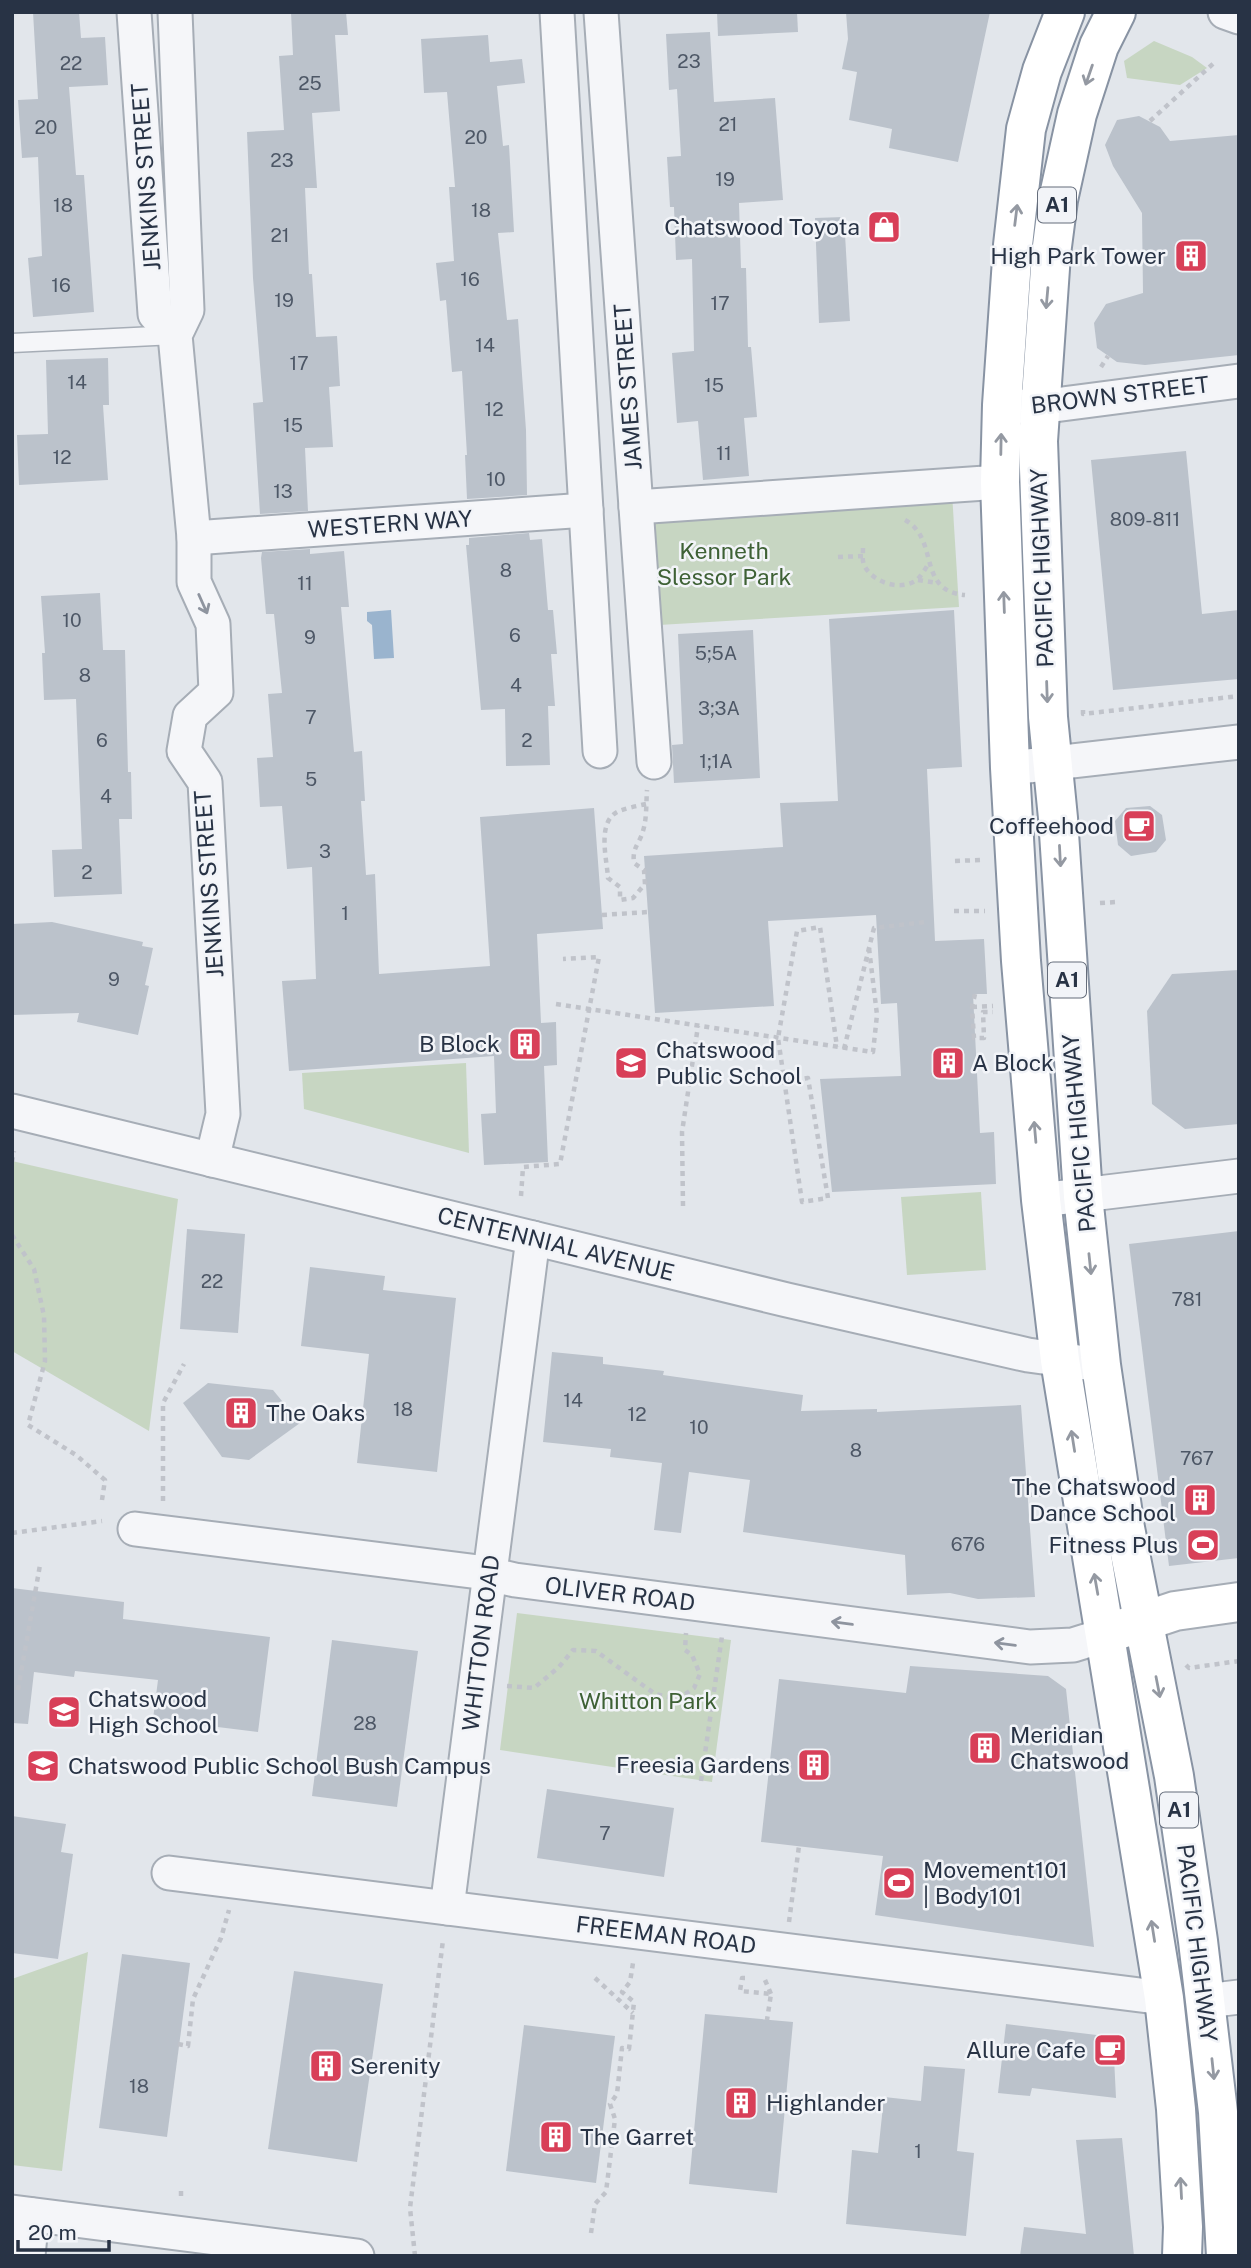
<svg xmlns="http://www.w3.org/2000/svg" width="1251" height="2268" font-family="'Public Sans',sans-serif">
<rect width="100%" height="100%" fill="#e2e6eb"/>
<g fill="#c7d6c2">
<polygon points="1154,41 1192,57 1207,68 1180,85 1127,78 1124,61"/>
<polygon points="952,493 959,607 659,625 652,511"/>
<polygon points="466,1063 469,1153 304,1109 302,1073"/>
<polygon points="12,1161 178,1199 149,1431 12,1351"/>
<polygon points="981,1192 986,1270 907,1275 901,1197"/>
<polygon points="517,1613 731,1640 712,1782 500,1750"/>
<polygon points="88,1952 62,2171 12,2165 12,1979"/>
</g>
<polygon fill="#9ab4ce" points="391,610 394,658 374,659 372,625 367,621 367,612"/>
<g fill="#bbc2cb">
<polygon points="33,12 79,12 81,38 105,37 108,85 69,87 76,175 84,175 94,312 33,317 28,258 42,256 38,157 22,158 18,100 38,99"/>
<polygon points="291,12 346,12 348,35 335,35 340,111 312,113 317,188 305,188 309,274 312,274 316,337 337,336 340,386 329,387 333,447 305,448 308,511 260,514 253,403 263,402 253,278 247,132 284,130 279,56 293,55"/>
<polygon points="717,12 797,12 798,32 718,36"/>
<polygon points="846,12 990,12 958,162 889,148 892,129 849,120 857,72 842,69 848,39"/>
<polygon points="710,32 714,102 775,98 783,200 739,203 741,268 746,268 748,347 751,347 757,417 744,418 749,476 703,480 698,421 677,423 672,353 694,351 692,259 676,260 674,207 670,207 667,157 681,156 677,89 669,90 666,34"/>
<polygon points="488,35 490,62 522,59 525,83 497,86 503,146 509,145 514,232 498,233 507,320 518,319 526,430 527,495 467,499 465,455 467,455 462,371 452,372 446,300 440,301 436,263 454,261 449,187 455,187 447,92 424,93 421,39"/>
<polygon points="1139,116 1160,127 1170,141 1239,135 1239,355 1145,365 1117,362 1097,348 1094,323 1106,304 1143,293 1142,213 1113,166 1105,145 1117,120"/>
<polygon points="844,217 850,321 819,323 815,218"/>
<polygon points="108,358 109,405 103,405 108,480 19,485 17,435 48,434 46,360"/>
<polygon points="1186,451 1202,614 1239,610 1239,679 1113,690 1091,460"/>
<polygon points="529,533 530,540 542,539 548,610 553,610 557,654 551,654 555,706 548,706 550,765 506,766 505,709 481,710 466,545 469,545 469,538"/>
<polygon points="310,549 310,554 344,551 349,607 341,607 354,752 362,751 365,801 361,801 366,875 375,874 379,974 490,966 480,817 594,808 603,929 537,934 541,1023 556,1022 557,1065 544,1066 548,1162 484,1165 481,1114 496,1113 494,1056 289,1071 282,981 316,979 312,867 287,869 282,806 260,807 257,758 273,757 268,694 282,693 274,614 266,614 261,558 262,552"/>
<polygon points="100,593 103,650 125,650 128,772 131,772 132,819 119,819 122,894 54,897 52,850 82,849 76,699 44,700 42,653 45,653 41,596"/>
<polygon points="954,610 962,767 927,769 935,941 984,939 987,994 973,994 980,1133 994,1132 996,1184 832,1192 820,1079 901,1076 897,1003 881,1004 876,915 768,921 774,1006 655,1013 644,856 783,847 780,803 838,801 829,619"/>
<polygon points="753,630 760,778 674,783 672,745 683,744 678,634"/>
<polygon points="1150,806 1162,815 1166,840 1156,852 1131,856 1118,845 1115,821 1126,808"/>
<polygon points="52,922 143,942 142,946 153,948 145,985 149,986 138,1035 77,1022 79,1013 12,1015 12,924"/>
<polygon points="1239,970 1239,1124 1185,1129 1152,1104 1147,1011 1172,974"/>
<polygon points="187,1229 245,1234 238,1333 180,1329"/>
<polygon points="1239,1231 1239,1558 1169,1566 1129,1244"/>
<polygon points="310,1267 385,1276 383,1290 456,1298 437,1472 357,1463 369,1354 301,1346"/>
<polygon points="552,1352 603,1357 603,1364 664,1371 663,1375 803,1395 801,1411 877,1409 877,1412 1021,1405 1035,1597 978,1599 950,1593 907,1595 905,1555 743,1532 750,1480 689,1472 681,1533 654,1530 662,1463 610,1457 611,1449 543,1442"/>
<polygon points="208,1383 273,1390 300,1423 249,1460 222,1457 183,1403"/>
<polygon points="12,1588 124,1602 123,1619 270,1637 258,1732 153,1719 158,1680 75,1671 74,1677 34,1672 28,1724 12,1723"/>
<polygon points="332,1640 418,1651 397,1807 312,1796"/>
<polygon points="910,1666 1048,1676 1066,1689 1094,1947 875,1915 883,1856 761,1842 779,1679 906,1693"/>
<polygon points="547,1789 674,1808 664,1877 537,1858"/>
<polygon points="12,1816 66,1824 61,1852 73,1854 58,1959 12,1953"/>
<polygon points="122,1954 190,1963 167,2137 99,2128"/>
<polygon points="294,1971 383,1984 357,2162 268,2149"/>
<polygon points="705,2014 793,2022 777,2193 689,2184"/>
<polygon points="1006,2024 1113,2037 1116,2098 1032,2088 1030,2096 998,2093"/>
<polygon points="524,2025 615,2036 596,2183 506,2171"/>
<polygon points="924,2066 965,2069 957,2151 974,2153 966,2236 846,2224 852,2150 878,2153 884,2097 921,2101"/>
<polygon points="1122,2138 1134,2256 1020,2256 1024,2227 1086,2234 1076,2140"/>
</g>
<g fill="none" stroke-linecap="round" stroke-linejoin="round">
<defs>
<polyline id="lane" points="12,343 175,335"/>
<g id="street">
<polyline points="134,12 155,314 175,335"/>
<polyline points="175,12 187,310 175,335 194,538 194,582 213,624 216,692 190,716 184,751 205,782 223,1114 212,1160"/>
<polyline points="557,12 600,751"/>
<polyline points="601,12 654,762"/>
<polyline points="1225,12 1239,17"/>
<polyline points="1015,406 1039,407 1239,381"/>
<polyline points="636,507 1000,482"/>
<polyline points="194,538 586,510"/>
<polyline points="1010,768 1239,742"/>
<polyline points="12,1111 787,1300 1028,1355 1086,1363"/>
<polyline points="1041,1200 1239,1176"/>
<polyline points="135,1529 479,1572 515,1580 1030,1647 1073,1645 1105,1635"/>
<polyline points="169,1873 1164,1998"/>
<polyline points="447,1908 533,1238"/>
<polyline points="1206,2001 1239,1997"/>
<polyline points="12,2212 357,2256"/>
<polyline points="28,2256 32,2215"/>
</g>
<polyline id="secondary" points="1112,1632 1175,1611 1239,1602"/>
<g id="highway">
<polyline points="1065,12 1042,71 1026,129 1013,245 1002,405 1000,482 1010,768 1021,961 1041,1200 1060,1360 1164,1998 1176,2109 1183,2227 1182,2256"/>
<polyline points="1116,12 1099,46 1077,114 1058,200 1051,254 1038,441 1048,717 1058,818 1083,1196 1101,1365 1125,1528 1174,1776 1198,1941 1218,2112 1226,2256"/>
</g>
</defs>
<use href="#lane" stroke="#a6adb6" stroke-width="21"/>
<use href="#street" stroke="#a6adb6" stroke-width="37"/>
<use href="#secondary" stroke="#a6adb6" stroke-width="42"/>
<use href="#highway" stroke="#8893a3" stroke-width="42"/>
<g stroke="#c0c3ca" stroke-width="4.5" stroke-dasharray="5 5" stroke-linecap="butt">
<polyline points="1150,121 1215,62"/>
<polyline points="1101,367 1108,356"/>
<path d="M905,520C940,539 916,591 965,595"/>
<path d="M863,548C863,554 862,560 864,565C872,582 899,591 915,581C921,577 925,569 929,563"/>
<polyline points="838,557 863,556"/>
<polyline points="918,580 937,583"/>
<polyline points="1083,710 1083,714 1239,696"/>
<path d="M646,804C637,806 627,808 619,811C596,821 607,859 608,878L620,887V900L633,898L645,884L644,870L634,863C632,847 639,845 643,831C647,818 646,803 647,790"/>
<polyline points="955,861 981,860"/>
<polyline points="1100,903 1117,902"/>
<polyline points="954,911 985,911"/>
<polyline points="602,915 648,912"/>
<polyline points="975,994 972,1007 974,1038 984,1038 983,1012 993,1012"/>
<polyline points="556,1004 873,1052 877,1015 869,948"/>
<polyline points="972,1007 993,1006"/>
<polyline points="844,1049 874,928 925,922"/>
<polyline points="785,1082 808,1078 828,1198 802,1202 778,1038 797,931 820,927 837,1047"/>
<polyline points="12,1162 14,1151"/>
<polyline points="521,1196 523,1167 560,1164 599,957 563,959"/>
<polyline points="683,1206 682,1132 698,1026"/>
<polyline points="12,1235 34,1269 44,1316 45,1361 28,1425 76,1455 105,1480 102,1500"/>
<polyline points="1027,1495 1047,1494"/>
<polyline points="163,1501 163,1403 184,1364"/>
<polyline points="12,1533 102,1521"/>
<polyline points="1186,1665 1189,1668 1239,1661"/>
<polyline points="507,1686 534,1688 559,1667 573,1650 596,1651 655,1694 678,1699 694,1688 700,1674 692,1655 685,1650 686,1633"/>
<polyline points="18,1690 40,1565"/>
<polyline points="701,1781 722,1636"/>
<polyline points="789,1922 799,1846"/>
<polyline points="595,1978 633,2013"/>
<polyline points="745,1978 742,1978 740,1991 771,1994 767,2020"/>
<polyline points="765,1980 771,1994"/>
<polyline points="178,2044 188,2046 193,1999 221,1938 229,1910"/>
<polyline points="181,2191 181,2201"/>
<polyline points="591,2233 595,2204 606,2192 615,2119 610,2104 617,2094 622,2048 629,2049 634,2002 622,1992 630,1982 633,1963"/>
<polyline points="415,2256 410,2208 443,1940"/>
</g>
<use href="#lane" stroke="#f5f6f9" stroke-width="18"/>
<use href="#street" stroke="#f5f6f9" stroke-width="33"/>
<use href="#secondary" stroke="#fff" stroke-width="38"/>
<use href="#highway" stroke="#fff" stroke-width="38"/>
</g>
<defs><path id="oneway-shaft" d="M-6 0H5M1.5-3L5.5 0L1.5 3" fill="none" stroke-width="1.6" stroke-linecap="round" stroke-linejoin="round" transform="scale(1.75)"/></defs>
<g stroke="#9499a2">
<use href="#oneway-shaft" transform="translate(1089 75) rotate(109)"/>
<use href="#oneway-shaft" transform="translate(1016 215) rotate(-83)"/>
<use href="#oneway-shaft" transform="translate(1047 298) rotate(95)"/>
<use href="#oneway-shaft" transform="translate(1001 444) rotate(-89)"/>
<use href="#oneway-shaft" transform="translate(1004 602) rotate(-92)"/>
<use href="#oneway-shaft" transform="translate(1047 692) rotate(88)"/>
<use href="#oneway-shaft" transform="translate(1060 856) rotate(87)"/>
<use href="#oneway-shaft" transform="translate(1035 1132) rotate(-95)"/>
<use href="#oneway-shaft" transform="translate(1090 1264) rotate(84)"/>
<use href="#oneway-shaft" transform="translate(1073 1441) rotate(-99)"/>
<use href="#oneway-shaft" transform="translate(1096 1584) rotate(-100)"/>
<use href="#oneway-shaft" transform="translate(1158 1687) rotate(79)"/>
<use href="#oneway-shaft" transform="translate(1153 1931) rotate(-99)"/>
<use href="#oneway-shaft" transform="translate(1213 2069) rotate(84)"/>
<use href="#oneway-shaft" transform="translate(1181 2188) rotate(-93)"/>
</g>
<g stroke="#8e949f">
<use href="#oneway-shaft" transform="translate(203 604) rotate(66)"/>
<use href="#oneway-shaft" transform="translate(842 1623) rotate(-172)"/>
<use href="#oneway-shaft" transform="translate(1005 1644) rotate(-173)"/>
</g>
<defs>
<symbol id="shop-square" viewBox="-11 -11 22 22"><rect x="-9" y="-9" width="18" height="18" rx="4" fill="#d83f58" stroke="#f2f4f8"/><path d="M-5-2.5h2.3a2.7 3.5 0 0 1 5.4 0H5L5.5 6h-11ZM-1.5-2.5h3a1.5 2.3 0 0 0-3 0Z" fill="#fff"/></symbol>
<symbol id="building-square" viewBox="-11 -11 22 22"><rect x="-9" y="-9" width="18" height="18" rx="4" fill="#d83f58" stroke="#f2f4f8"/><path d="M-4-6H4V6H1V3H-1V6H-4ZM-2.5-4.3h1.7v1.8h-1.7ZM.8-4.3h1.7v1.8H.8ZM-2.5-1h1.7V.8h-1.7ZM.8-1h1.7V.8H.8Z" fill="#fff"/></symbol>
<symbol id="cafe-square" viewBox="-11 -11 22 22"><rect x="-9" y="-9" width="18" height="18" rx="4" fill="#d83f58" stroke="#f2f4f8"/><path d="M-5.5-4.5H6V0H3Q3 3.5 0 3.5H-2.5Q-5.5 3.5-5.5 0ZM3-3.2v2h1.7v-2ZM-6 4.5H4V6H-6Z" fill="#fff"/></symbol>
<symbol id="school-square" viewBox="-11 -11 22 22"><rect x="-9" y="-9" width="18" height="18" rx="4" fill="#d83f58" stroke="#f2f4f8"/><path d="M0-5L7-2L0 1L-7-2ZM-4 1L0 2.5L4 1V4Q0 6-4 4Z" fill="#fff"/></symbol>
<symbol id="stadium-square" viewBox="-11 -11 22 22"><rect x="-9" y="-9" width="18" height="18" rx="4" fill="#d83f58" stroke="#f2f4f8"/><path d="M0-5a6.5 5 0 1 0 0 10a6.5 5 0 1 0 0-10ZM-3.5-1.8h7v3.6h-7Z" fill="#fff"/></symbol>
</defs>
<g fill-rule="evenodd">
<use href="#shop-square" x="865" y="208" width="38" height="38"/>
<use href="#building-square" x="1172" y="237" width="38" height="38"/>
<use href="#cafe-square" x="1120" y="807" width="38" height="38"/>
<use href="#building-square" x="506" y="1025" width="38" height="38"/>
<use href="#school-square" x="612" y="1044" width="38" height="38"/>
<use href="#building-square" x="929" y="1044" width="38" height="38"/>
<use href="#building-square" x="222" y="1394" width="38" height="38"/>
<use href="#building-square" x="1181" y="1481" width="38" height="38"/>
<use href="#stadium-square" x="1184" y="1526" width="38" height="38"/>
<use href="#school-square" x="45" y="1693" width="38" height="38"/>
<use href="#building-square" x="966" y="1729" width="38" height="38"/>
<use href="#building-square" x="795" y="1746" width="38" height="38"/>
<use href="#school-square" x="24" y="1747" width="38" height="38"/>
<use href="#stadium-square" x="880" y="1864" width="38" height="38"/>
<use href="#cafe-square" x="1091" y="2031" width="38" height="38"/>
<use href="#building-square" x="307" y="2047" width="38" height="38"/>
<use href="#building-square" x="722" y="2084" width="38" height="38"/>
<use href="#building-square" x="537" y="2118" width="38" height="38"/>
</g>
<g text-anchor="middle" stroke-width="5" stroke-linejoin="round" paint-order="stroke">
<g font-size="19" fill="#4d5766">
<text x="689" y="68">23</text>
<text x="71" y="70">22</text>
<text x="310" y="90">25</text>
<text x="728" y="131">21</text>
<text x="46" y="134">20</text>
<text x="476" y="144">20</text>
<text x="282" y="167">23</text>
<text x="725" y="186">19</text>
<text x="63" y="212">18</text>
<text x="481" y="217">18</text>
<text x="280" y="242">21</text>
<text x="470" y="286">16</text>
<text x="61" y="292">16</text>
<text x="284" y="307">19</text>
<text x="720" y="310">17</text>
<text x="485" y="352">14</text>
<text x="299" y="370">17</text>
<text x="77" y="389">14</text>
<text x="714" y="392">15</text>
<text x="494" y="416">12</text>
<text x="293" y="432">15</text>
<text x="724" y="460">11</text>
<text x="62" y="464">12</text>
<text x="496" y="486">10</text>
<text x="283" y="498">13</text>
<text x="1145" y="526">809-811</text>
<text x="506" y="577">8</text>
<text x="305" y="590">11</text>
<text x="72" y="627">10</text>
<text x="515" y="642">6</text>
<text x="310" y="644">9</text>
<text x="716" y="660">5;5A</text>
<text x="85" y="682">8</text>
<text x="516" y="692">4</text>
<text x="719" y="715">3;3A</text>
<text x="311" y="724">7</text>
<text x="102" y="747">6</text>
<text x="527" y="747">2</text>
<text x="716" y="768">1;1A</text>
<text x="311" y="786">5</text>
<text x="106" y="803">4</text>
<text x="325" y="858">3</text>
<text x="87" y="879">2</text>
<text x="345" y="920">1</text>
<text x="114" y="986">9</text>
<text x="212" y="1288">22</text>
<text x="1187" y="1306">781</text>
<text x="573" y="1407">14</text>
<text x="403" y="1416">18</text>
<text x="637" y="1421">12</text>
<text x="699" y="1434">10</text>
<text x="856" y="1457">8</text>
<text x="1197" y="1465">767</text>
<text x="968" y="1551">676</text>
<text x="365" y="1730">28</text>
<text x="605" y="1840">7</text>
<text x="139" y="2093">18</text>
<text x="918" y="2158">1</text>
</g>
<g fill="#f2f4f8" stroke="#656d7b" stroke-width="2">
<rect x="1038" y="187.5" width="38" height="35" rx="5"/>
<rect x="1048" y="962.5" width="38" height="35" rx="5"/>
<rect x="1160" y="1792.5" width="38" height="35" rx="5"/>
</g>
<g font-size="21" font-weight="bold" fill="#283345">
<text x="1057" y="212">A1</text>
<text x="1067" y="987">A1</text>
<text x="1179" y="1817">A1</text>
</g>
<g font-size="23" fill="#283345" stroke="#f2f4f8">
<text transform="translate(146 177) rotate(-94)" y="8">JENKINS STREET</text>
<text transform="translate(628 387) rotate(-94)" y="8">JAMES STREET</text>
<text transform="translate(1120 395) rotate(-7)" y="8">BROWN STREET</text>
<text transform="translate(390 524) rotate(-4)" y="8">WESTERN WAY</text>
<text transform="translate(1042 568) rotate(-92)" y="8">PACIFIC HIGHWAY</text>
<text transform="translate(209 884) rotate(-94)" y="8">JENKINS STREET</text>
<text transform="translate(1079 1133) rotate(-95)" y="8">PACIFIC HIGHWAY</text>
<text transform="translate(556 1244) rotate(14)" y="8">CENTENNIAL AVENUE</text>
<text transform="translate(620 1594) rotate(7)" y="8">OLIVER ROAD</text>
<text transform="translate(481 1643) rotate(-83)" y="8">WHITTON ROAD</text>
<text transform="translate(666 1935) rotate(7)" y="8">FREEMAN ROAD</text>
<text transform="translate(1197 1943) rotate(83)" y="8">PACIFIC HIGHWAY</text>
</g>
<g font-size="23" fill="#283345" stroke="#f2f4f8" text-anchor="start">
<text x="860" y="235" text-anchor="end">Chatswood Toyota</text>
<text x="1166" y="264" text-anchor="end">High Park Tower</text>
<text x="1114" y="834" text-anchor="end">Coffeehood</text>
<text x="500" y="1052" text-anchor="end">B Block</text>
<text x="656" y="1058">Chatswood<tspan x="656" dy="26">Public School</tspan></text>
<text x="972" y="1071">A Block</text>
<text x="266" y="1421">The Oaks</text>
<text x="1176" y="1495" text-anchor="end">The Chatswood<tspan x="1176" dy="26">Dance School</tspan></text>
<text x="1178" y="1553" text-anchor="end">Fitness Plus</text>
<text x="88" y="1707">Chatswood<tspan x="88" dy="26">High School</tspan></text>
<text x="1010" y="1743">Meridian<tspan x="1010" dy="26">Chatswood</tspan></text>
<text x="790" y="1773" text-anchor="end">Freesia Gardens</text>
<text x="68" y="1774">Chatswood Public School Bush Campus</text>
<text x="923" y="1878">Movement101<tspan x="923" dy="26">| Body101</tspan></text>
<text x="1086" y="2058" text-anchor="end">Allure Cafe</text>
<text x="350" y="2074">Serenity</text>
<text x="766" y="2111">Highlander</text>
<text x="580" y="2145">The Garret</text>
</g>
<g font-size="23" fill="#3e6135" stroke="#f2f4f8">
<text x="724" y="559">Kenneth<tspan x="724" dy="26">Slessor Park</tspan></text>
<text x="648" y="1709">Whitton Park</text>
</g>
</g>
<rect width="1251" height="2268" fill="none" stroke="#283345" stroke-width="28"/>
<path d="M18 2240v10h91v-10" fill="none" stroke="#283345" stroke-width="3.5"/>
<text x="28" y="2240" font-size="21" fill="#283345" stroke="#f2f4f8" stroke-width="5" paint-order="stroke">20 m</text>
</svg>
